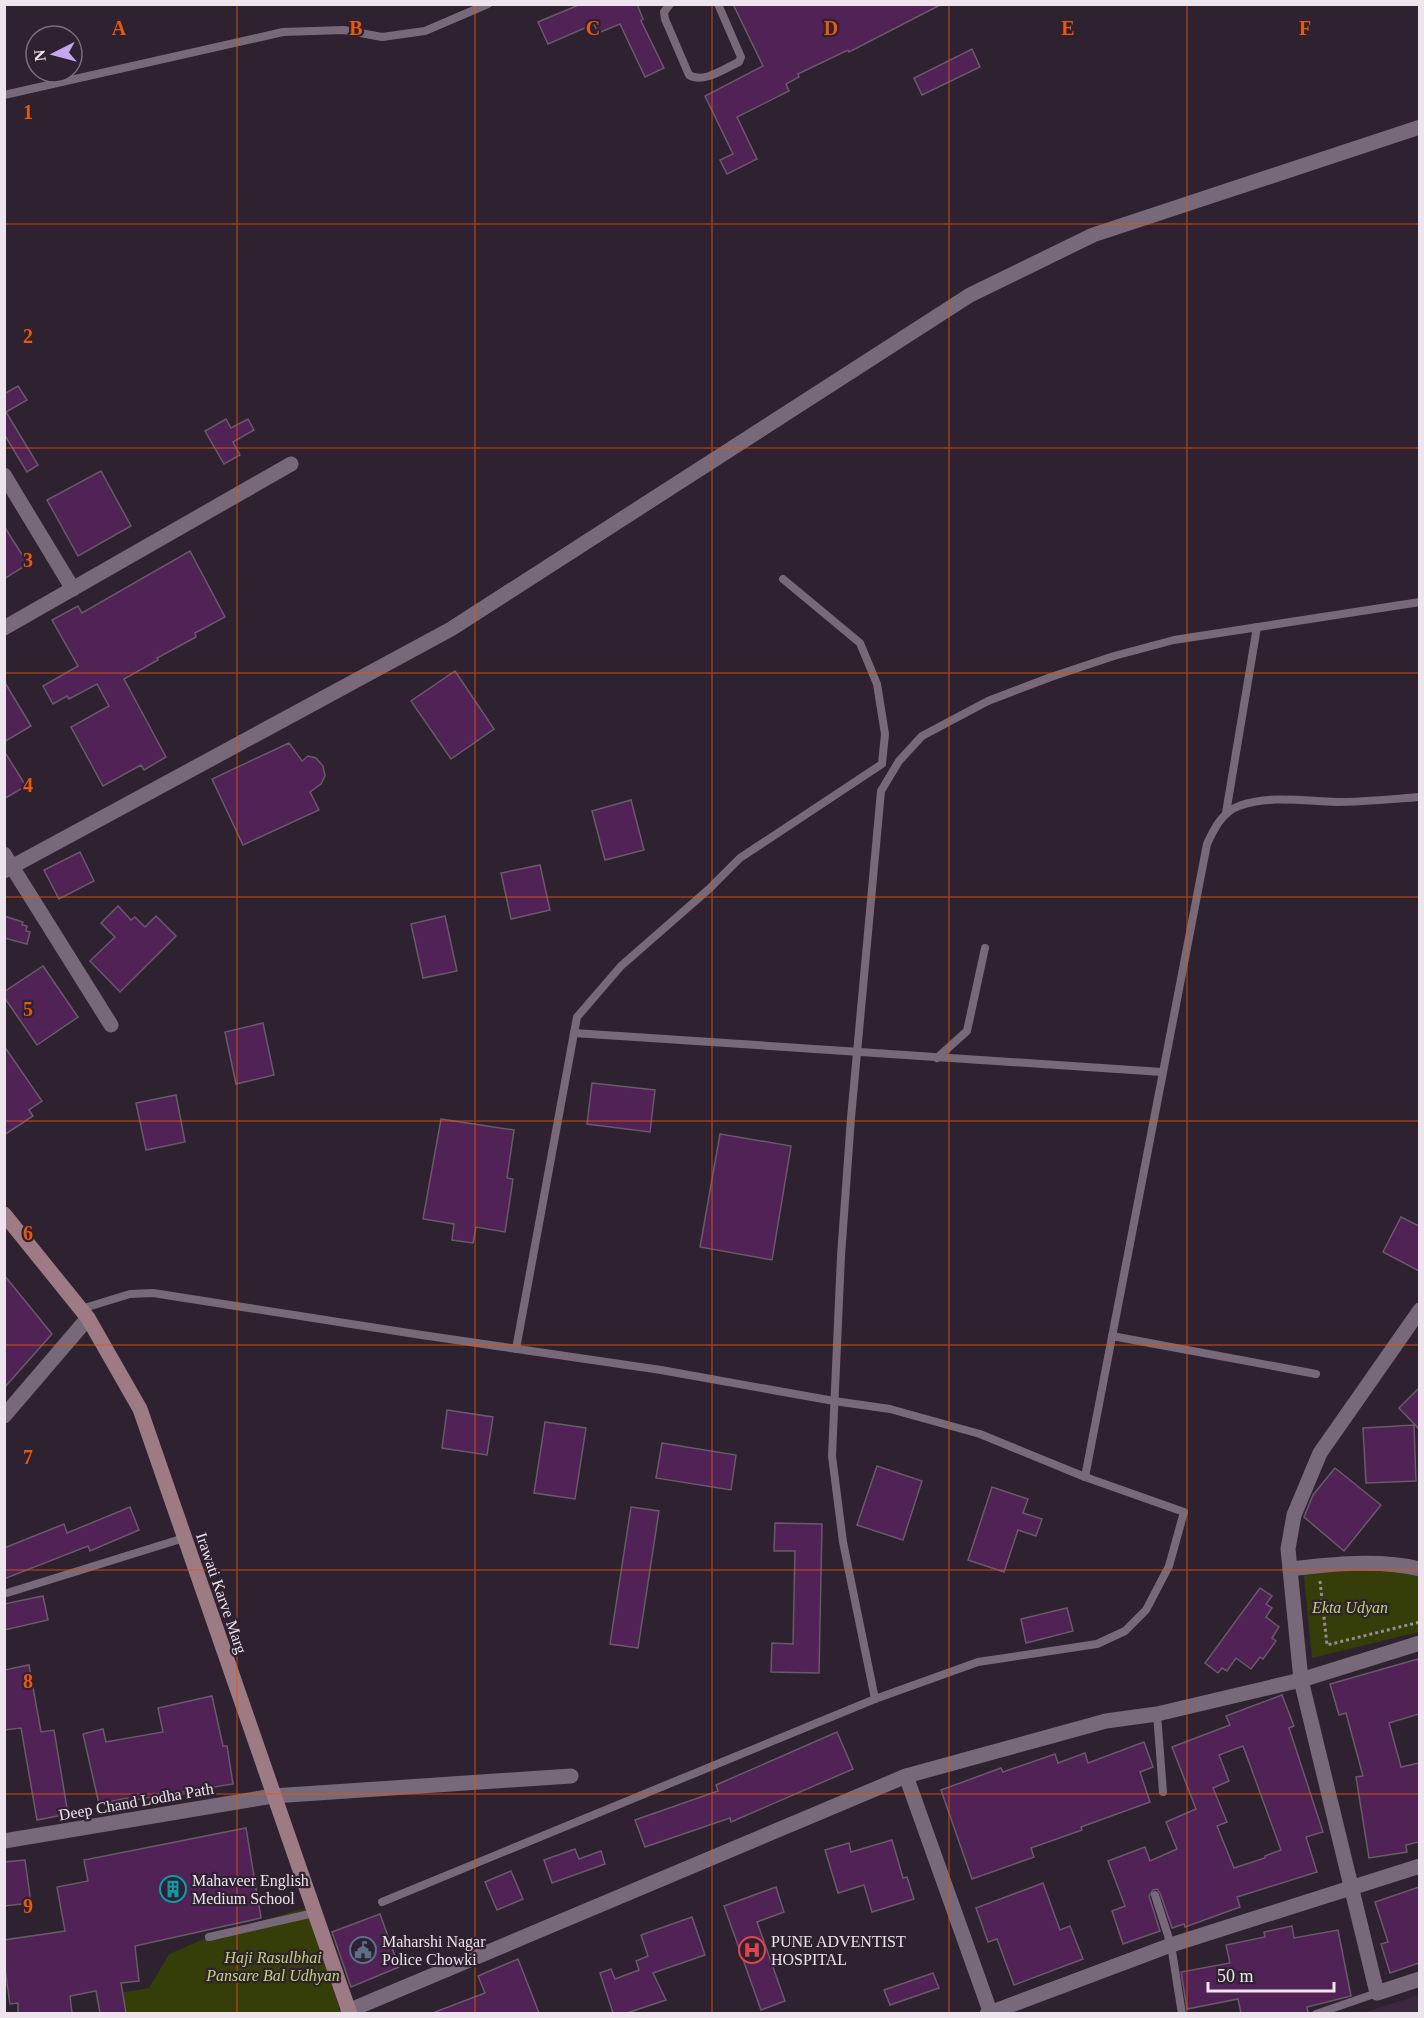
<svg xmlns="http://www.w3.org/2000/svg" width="1424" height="2018" font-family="'Times New Roman',serif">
<rect width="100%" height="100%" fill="#2e2130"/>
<polygon fill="#3a293d" points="1419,1995 1419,2013 1362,2013"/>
<g fill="#353d08">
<polygon points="1303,1567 1419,1569 1419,1632 1312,1658"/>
<polygon points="306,1908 341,2013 121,2013 119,1993 149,1988 169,1954 216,1934"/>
</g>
<g fill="#502255" stroke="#69596a" stroke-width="1.5" fill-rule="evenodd">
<polygon points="581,4 637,4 643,19 641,21 664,68 645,77 620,24 598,33 594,24 548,44 538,22"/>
<polygon points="733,4 942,4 849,52 848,50 798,74 799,77 786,84 789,91 737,117 757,159 727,174 720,160 733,154 705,96 763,66"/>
<polygon points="972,49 980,67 922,95 914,78"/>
<polygon points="18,386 27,400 6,412 38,465 27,472 4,434 4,394"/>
<polygon points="226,419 231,428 248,419 254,430 233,442 240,455 224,464 205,431"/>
<polygon points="101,471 131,526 78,556 47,500"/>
<polygon points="4,526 28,564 4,579"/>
<polygon points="190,551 225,617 195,633 196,637 157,658 158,660 124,679 166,757 144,770 141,765 103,786 71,727 109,706 97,684 69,699 67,696 53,704 43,686 78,666 52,620 78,606 82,613"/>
<polygon points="455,671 494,729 451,759 411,701"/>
<polygon points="4,681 31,726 4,742"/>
<polygon points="289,743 302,761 308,756 316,758 323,766 325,776 321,784 310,792 319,810 243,845 212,779"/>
<polygon points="4,751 26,786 4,799"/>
<polygon points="631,800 644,850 605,860 592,811"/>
<polygon points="80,852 94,881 59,899 44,870"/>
<polygon points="540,865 550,910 511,919 501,873"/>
<polygon points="118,906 131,920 135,917 145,927 156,916 176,936 120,992 90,961 115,937 101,923"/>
<polygon points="4,916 23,922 22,925 27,926 26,931 30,932 27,944 4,938"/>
<polygon points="445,916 457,971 423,978 411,924"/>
<polygon points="43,966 78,1017 37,1045 4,997 4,992"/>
<polygon points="263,1023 274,1075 236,1084 225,1032"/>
<polygon points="4,1046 42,1101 29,1110 33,1116 4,1135"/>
<polygon points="592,1083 655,1090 650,1132 587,1124"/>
<polygon points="176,1095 185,1142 146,1150 136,1103"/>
<polygon points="441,1119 514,1130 507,1178 513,1179 505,1232 476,1227 473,1243 452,1240 454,1224 423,1219"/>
<polygon points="720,1134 791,1146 772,1260 700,1247"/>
<polygon points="1401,1217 1419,1226 1419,1271 1383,1252"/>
<polygon points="4,1275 52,1334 4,1388"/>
<polygon points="1419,1388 1419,1429 1399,1408"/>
<polygon points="447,1410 493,1417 487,1455 442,1448"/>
<polygon points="545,1422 586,1428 575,1499 534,1493"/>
<polygon points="1414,1425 1416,1481 1366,1483 1363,1428"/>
<polygon points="662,1443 736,1455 731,1490 656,1478"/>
<polygon points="877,1466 922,1481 903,1540 857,1525"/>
<polygon points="1335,1468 1381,1505 1344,1551 1304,1517 1313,1495"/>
<polygon points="992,1487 1028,1499 1023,1513 1042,1519 1036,1536 1018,1530 1004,1572 968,1560"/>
<polygon points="130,1507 139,1530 90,1551 88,1546 4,1579 4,1548 64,1524 67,1533"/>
<polygon points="631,1507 659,1511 638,1648 610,1644"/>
<polygon points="775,1523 822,1524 819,1673 771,1672 772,1643 793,1644 795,1551 774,1551"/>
<polygon points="1260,1588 1272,1596 1266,1604 1272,1608 1266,1617 1279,1627 1272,1638 1276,1641 1263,1659 1260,1657 1251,1669 1236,1658 1227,1671 1222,1668 1218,1673 1205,1663"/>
<polygon points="43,1596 48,1620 4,1630 4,1604"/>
<polygon points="1067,1608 1073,1631 1026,1643 1021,1619"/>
<polygon points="1418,1659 1419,1667 1419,1714 1389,1723 1401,1767 1419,1763 1419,1842 1406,1845 1407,1852 1369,1858 1356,1777 1363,1776 1346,1713 1339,1715 1330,1684"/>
<polygon points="29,1665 41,1732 54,1730 68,1814 37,1820 21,1728 4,1730 4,1670"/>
<path d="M1282,1695L1294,1726L1289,1728L1323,1832L1306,1837L1317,1872L1237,1897L1240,1907L1185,1927L1184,1924L1172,1928L1160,1893L1157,1889L1153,1890L1149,1896L1160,1931L1123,1944L1112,1911L1125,1906L1108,1861L1145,1847L1150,1861L1177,1849L1166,1822L1196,1809L1172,1747L1230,1725L1226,1716ZM1243,1746L1281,1850L1265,1856V1858L1234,1868L1217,1826L1227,1822L1213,1788L1229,1781L1219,1755Z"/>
<polygon points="212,1696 223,1746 227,1746 233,1784 128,1801 127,1798 99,1804 83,1734 103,1729 106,1742 163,1732 158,1708"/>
<polygon points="837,1732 853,1769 731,1822 730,1818 645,1847 635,1820 718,1791 716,1785"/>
<polygon points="1144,1742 1153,1767 1140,1772 1150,1802 1081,1827 1082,1830 1031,1848 1034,1857 972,1879 941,1790 1001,1768 1003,1772 1055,1754 1058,1763 1085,1753 1088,1763"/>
<polygon points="246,1828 261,1918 135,1946 139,1981 121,1983 126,2013 100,2013 96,1991 70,1996 72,2013 18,2013 18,2003 10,2004 4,1962 4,1940 65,1931 57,1887 88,1881 84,1860"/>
<polygon points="892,1840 903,1878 907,1877 914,1899 872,1912 864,1885 838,1893 825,1850 849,1843 851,1852"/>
<polygon points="575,1849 579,1859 601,1851 605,1864 552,1883 544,1860"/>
<polygon points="25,1860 31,1903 4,1906 4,1862"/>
<polygon points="511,1871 523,1899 497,1910 485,1882"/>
<polygon points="1043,1883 1060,1930 1070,1926 1083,1959 1014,1985 997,1939 988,1942 976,1908"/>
<polygon points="776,1887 784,1912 757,1922 785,2001 761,2010 724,1906"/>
<polygon points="1419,1887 1419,1963 1390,1973 1381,1944 1388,1942 1375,1902"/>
<polygon points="380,1914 399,1967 351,1987 332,1932"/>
<polygon points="692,1917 705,1955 653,1973 666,2000 627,2013 613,2013 600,1973 611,1969 615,1979 639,1970 636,1961 648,1956 641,1935"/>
<polygon points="1292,1926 1294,1938 1338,1930 1351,1996 1307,2007 1308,2013 1241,2013 1238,1999 1187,2009 1181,1972 1230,1963 1226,1945 1265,1937 1264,1932"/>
<polygon points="518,1959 539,2013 435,2013 435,2012 485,1993 478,1976"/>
<polygon points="933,1973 939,1988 890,2005 884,1990"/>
</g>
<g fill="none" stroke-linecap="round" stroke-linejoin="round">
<polyline stroke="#968b97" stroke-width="3" stroke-dasharray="3 3" stroke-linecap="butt" points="1320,1581 1327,1645 1420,1622"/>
<g stroke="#78697a" stroke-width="8">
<path d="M670,4L664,12L665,19L689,75C704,84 725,68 739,62L741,57L718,4"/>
<polyline points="4,95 283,32 344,30 382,37 425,31 488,4"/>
<polyline points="1226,813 1257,627"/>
<polyline points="574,1033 577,1017 621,966 709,889 740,858 882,764 885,734 877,684 860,643 783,579"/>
<polyline points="937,1058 967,1031 985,948"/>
<polyline points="81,1309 130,1294 153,1293 415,1334 661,1370 834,1401 890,1409 980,1434 1085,1477 1184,1512 1169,1566 1146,1610 1125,1631 1097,1644 978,1662 875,1699 382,1902"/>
<polyline points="1112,1336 1316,1374"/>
<polyline points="516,1349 574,1033 1162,1072"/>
<path d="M1085,1477L1207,844C1214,829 1222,812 1239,806C1268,795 1305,801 1336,802C1364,802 1392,799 1420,797"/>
<polyline points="7,1593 184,1538"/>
<polyline points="875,1699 843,1542 832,1456 841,1256 851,1118 881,791 899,761 922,736 988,701 1051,677 1114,656 1174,640 1420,602"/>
<polyline points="1157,1714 1163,1792"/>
<polyline points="1155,1895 1171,1945 1182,2014"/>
<polyline points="209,1937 314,1913"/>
<polyline points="1316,2014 1377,1993"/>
</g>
<g stroke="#78697a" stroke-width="15">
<polyline points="4,475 73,589"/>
<polyline points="4,628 291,464"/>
<polyline points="4,854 111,1025"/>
<polyline points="4,871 451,629 970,295 1093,235 1420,127"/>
<polyline points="1420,1310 1320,1453 1294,1515 1288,1549 1301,1680 1377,1993 1420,1979"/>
<polyline points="4,1416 88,1318"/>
<path d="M1290,1569C1331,1564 1379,1559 1420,1569"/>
<polyline points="906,1776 991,2014"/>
<polyline points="4,1841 273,1796 571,1776"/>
<polyline points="348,2011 906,1776 1106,1721 1157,1714 1301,1680 1420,1643"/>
<polyline points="987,2014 1171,1945 1420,1866"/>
</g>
<polyline stroke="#9e7a84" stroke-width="15" points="4,1214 88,1318 140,1409 350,2014"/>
</g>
<path fill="none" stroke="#e8590c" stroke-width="1.5" stroke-opacity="0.55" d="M237,4V2014M475,4V2014M712,4V2014M949,4V2014M1187,4V2014M4,224H1420M4,448H1420M4,673H1420M4,897H1420M4,1121H1420M4,1345H1420M4,1570H1420M4,1794H1420"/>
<defs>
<symbol id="building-ring" viewBox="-11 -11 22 22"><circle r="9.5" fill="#2e2130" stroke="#0f9aa8" stroke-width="1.5"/><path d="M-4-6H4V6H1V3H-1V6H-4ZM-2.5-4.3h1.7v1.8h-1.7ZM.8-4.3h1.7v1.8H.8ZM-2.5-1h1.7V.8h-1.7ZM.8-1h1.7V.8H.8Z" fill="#0f9aa8"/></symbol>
<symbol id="civic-ring" viewBox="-11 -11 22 22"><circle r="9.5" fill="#2e2130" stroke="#5c6f8a" stroke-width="1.5"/><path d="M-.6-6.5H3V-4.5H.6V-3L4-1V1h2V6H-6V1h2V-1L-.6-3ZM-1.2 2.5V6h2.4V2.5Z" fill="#5c6f8a"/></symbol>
<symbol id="hospital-ring" viewBox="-11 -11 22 22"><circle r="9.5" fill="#2e2130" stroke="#e0444e" stroke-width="1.5"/><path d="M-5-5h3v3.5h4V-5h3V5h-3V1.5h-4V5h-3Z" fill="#e0444e"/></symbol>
</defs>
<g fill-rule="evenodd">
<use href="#building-ring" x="158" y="1874" width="30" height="30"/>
<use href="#civic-ring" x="348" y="1935" width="30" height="30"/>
<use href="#hospital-ring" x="737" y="1935" width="30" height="30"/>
</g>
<g text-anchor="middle" stroke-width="4.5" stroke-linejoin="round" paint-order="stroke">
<g font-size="16" fill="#ede4ee" stroke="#2e2130">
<text transform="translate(222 1593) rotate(71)" y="6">Irawati Karve Marg</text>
<text transform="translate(136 1801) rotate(-10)" y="6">Deep Chand Lodha Path</text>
</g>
<g font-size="16" font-style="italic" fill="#c2d66e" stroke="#2e2130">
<text x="1350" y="1613">Ekta Udyan</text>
<text x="273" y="1963">Haji Rasulbhai<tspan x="273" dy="18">Pansare Bal Udhyan</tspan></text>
</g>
<g font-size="16" fill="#ede4ee" stroke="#2e2130" text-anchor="start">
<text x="192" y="1886">Mahaveer English<tspan x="192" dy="18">Medium School</tspan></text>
<text x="382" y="1947">Maharshi Nagar<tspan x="382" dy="18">Police Chowki</tspan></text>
<text x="771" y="1947">PUNE ADVENTIST<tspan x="771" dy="18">HOSPITAL</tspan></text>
</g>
</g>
<g font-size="20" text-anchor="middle" font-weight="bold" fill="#e8590c" stroke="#2e2130" stroke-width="4.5" stroke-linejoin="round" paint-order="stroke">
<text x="119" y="35">A</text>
<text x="356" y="35">B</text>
<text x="593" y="35">C</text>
<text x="831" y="35">D</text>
<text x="1068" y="35">E</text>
<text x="1305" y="35">F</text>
<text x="28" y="119">1</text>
<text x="28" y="343">2</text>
<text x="28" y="567">3</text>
<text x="28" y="792">4</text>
<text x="28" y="1016">5</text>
<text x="28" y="1240">6</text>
<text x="28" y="1464">7</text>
<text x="28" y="1688">8</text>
<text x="28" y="1913">9</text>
</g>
<rect width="1424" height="2018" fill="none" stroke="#ede4ee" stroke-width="12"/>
<g transform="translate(54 54) rotate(264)"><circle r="28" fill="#2e2130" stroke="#7a6f7c" stroke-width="1.5"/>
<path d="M0-4.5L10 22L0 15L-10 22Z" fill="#c4a7f1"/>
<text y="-9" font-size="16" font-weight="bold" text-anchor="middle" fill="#ede4ee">N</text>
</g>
<path d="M1208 1982v9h126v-9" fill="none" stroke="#ede4ee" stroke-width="3"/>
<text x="1217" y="1982" font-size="18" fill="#ede4ee" stroke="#2e2130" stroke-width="4.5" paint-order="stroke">50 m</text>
</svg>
